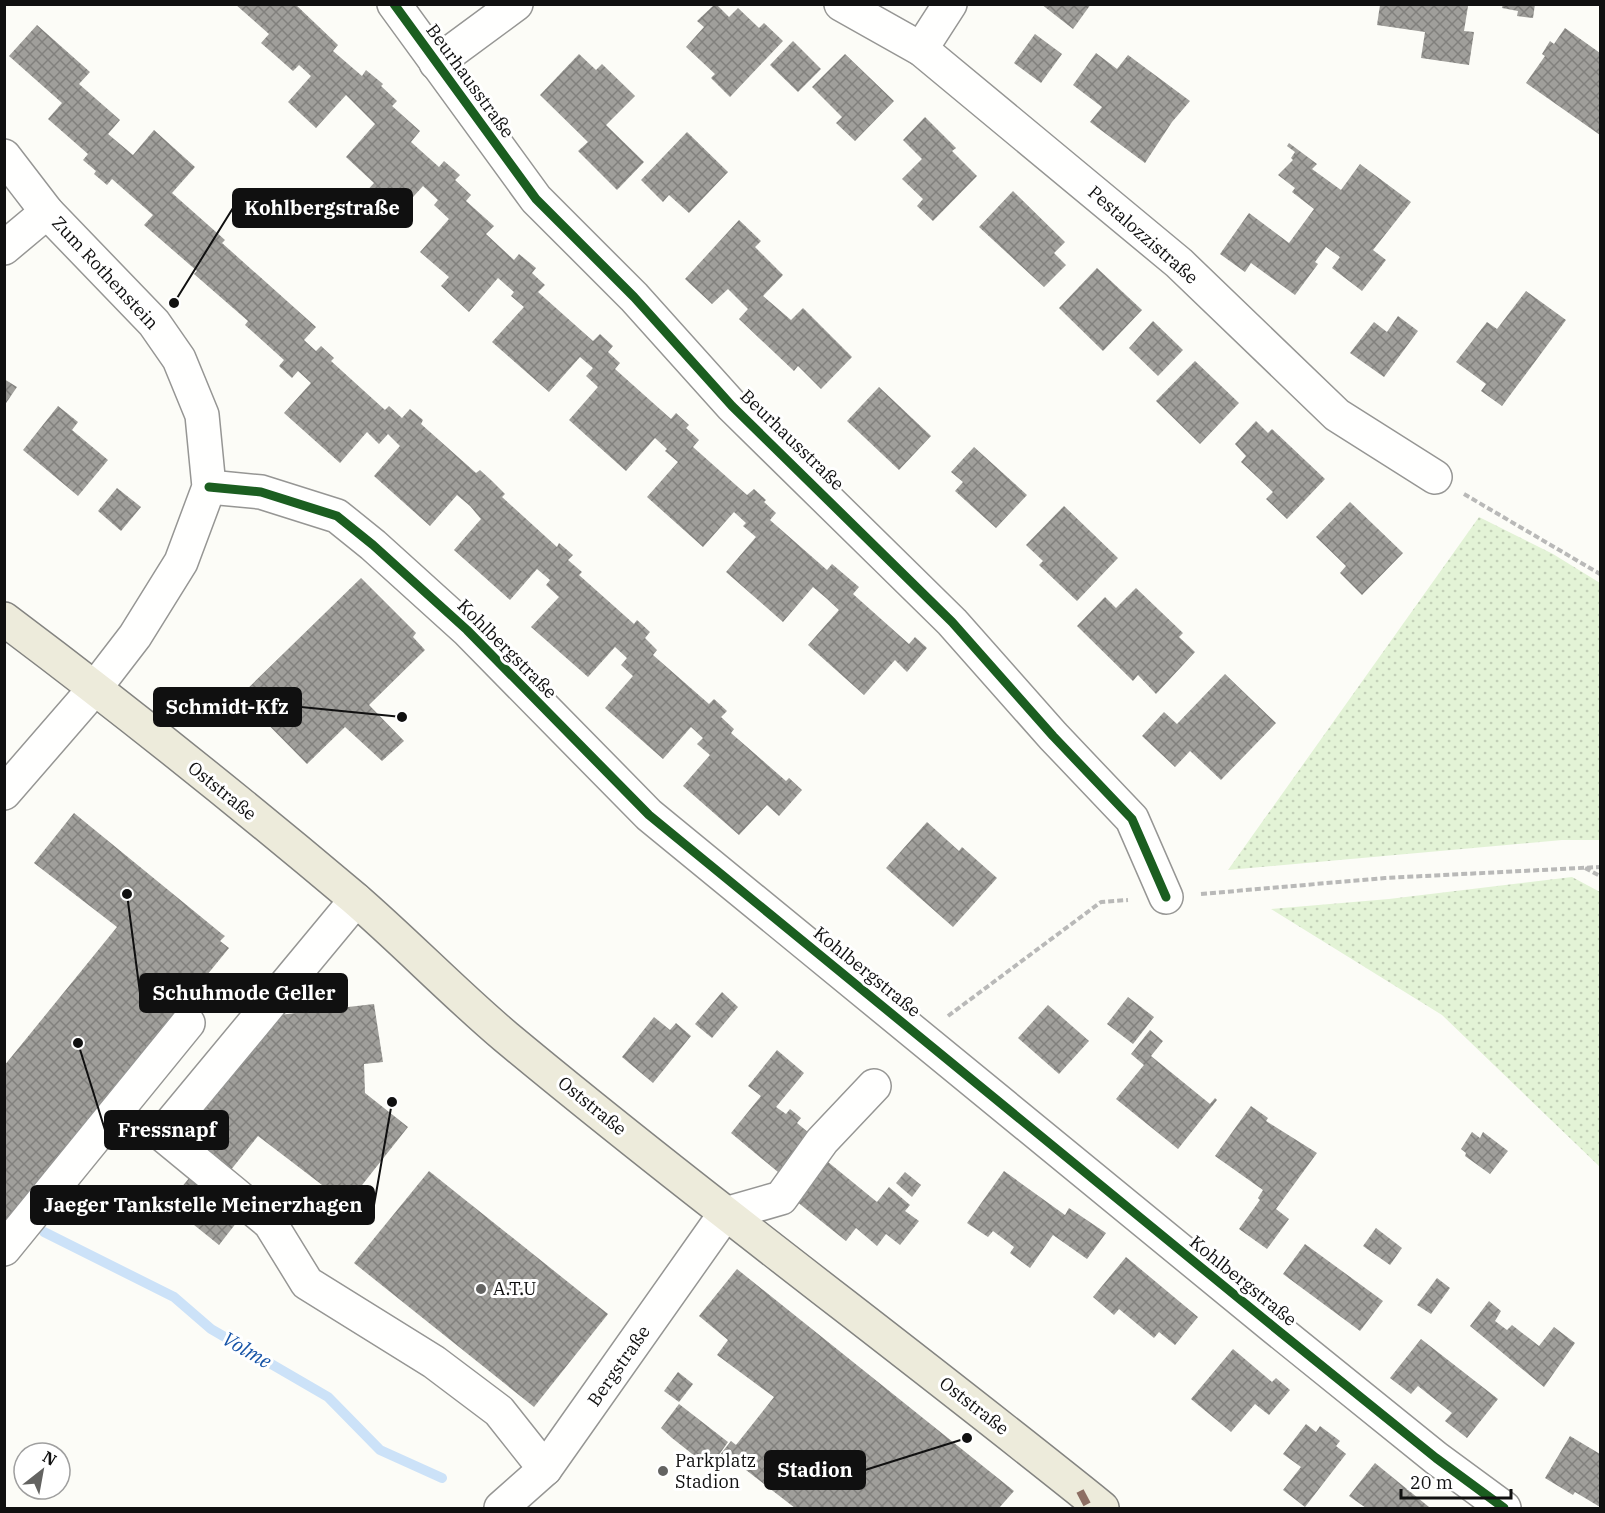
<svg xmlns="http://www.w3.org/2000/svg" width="1605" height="1513" font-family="'IBM Plex Serif',serif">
<defs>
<pattern id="grass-dots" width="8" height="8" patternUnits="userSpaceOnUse" patternTransform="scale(1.5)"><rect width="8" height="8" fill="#e3f3d6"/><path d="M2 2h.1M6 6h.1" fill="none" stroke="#c2cfb7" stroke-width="1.8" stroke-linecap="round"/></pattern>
<pattern id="building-cross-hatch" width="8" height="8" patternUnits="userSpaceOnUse" patternTransform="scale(1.5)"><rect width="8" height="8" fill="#a09f9b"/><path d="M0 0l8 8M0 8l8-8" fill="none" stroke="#81807d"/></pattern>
</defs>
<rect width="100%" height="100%" fill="#fcfcf7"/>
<g fill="url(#grass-dots)">
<polygon points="1479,517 1553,554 1600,583 1600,840 1562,840 1228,870"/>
<polygon points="1572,877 1600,892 1600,1167 1442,1015 1271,909 1389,899"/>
</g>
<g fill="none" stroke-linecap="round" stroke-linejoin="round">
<polyline stroke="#cce2f8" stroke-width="10" points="44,1232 174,1297 211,1329 328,1397 380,1450 442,1478"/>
</g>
<g fill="url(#building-cross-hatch)">
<polygon points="235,4 295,4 338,45 333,51 362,76 366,70 383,84 381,86 397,101 392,106 420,131 411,142 439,167 444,161 460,175 455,180 471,195 466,201 494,226 486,234 514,260 519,254 536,268 532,273 545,285 538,292 593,341 600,334 613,346 608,352 620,363 615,369 671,419 676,413 689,425 686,428 699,440 693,447 747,495 754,489 766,500 764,502 776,513 770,520 827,570 832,564 859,587 853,594 909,644 915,637 927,648 907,672 895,660 864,695 808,645 839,610 826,598 813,587 783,622 726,572 756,537 743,526 746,523 734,512 703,547 647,497 678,462 665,451 667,449 655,438 626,471 569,420 598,387 586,376 593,368 580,357 549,392 492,342 524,307 511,296 514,292 498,278 469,312 441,286 449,277 420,252 449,219 434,205 438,200 423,186 393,219 364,194 374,183 346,157 375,124 346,95 316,128 288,102 311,76 299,65 293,71 261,43 269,34"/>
<polygon points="1041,4 1091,4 1073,29"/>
<polygon points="1503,4 1535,4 1533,18 1517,16 1518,11 1502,8"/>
<polygon points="714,5 717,5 729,17 738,8 759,28 764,23 783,41 730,97 711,78 715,74 686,47 704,27 697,21"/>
<polygon points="1380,5 1468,6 1464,31 1474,32 1469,65 1421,58 1425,32 1377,25"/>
<polygon points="37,25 90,72 79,84 120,120 108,134 133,155 154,130 195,167 172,193 225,240 222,243 316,327 304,340 316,351 321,346 334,358 331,361 385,410 389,406 402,418 410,409 423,420 421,424 476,473 480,470 492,481 505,494 502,497 557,547 559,543 573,555 568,560 582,572 579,575 634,624 637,620 650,632 645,638 657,650 653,655 709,704 714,699 727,711 721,717 734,729 731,733 786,781 789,778 802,790 779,816 767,805 739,835 683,786 710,755 697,744 703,738 691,727 663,759 605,708 633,676 621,665 627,658 615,647 588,677 531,627 559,597 546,585 550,580 537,569 510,600 454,550 481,519 470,506 457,495 430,526 374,476 400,446 388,434 379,444 367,432 340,463 284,413 311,383 298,371 292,378 279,366 284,360 245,325 248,321 194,274 197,271 144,225 153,215 112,179 107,185 94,174 96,171 83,160 88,154 48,119 62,103 9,56"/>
<polygon points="1565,28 1600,53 1600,135 1526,83 1545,56 1542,54 1550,41 1554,44"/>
<polygon points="1035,34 1062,54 1041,83 1014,63"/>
<polygon points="793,41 821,69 798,92 770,65"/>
<polygon points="1096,53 1117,69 1128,55 1190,101 1172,122 1145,163 1090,122 1102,107 1073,85"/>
<polygon points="579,54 596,70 602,64 635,96 606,125 644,162 617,190 578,151 588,142 540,95"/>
<polygon points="845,54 894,101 855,141 836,123 842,117 812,87"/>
<polygon points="925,117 956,148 952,151 977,176 933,221 917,206 923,199 902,179 922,159 903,140"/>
<polygon points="687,132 728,172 689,213 669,195 663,202 641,180"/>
<polygon points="1289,143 1317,164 1312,169 1341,190 1360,164 1411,202 1373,250 1386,260 1362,291 1332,268 1340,257 1326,247 1315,262 1318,264 1295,295 1251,263 1245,272 1220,254 1249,213 1289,243 1314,209 1292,192 1295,188 1278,175 1293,160 1291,158 1295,152 1287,146"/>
<polygon points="1013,191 1065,242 1054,253 1066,265 1044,287 979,227"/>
<polygon points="739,220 761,241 755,247 783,275 763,296 791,320 803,308 852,357 821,389 798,366 794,371 739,319 748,309 728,289 712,304 685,279"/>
<polygon points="1097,268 1142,310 1103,351 1059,308"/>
<polygon points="1526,291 1566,320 1502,406 1481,391 1486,384 1456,362 1487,322 1497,329"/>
<polygon points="1398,316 1418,331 1384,377 1350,353 1374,322 1387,332"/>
<polygon points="1153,321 1183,350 1158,376 1129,348"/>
<polygon points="1195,361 1239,403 1200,444 1156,401"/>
<polygon points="4,379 17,387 4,406"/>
<polygon points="879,387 931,436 899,470 847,421"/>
<polygon points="58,406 78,422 72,430 108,460 78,496 23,450"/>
<polygon points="1256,421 1268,433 1272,429 1325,479 1287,519 1266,499 1273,492 1241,462 1246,456 1235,444"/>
<polygon points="974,447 1027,495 996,528 955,491 963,482 951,472"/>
<polygon points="117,488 141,507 121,531 98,511"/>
<polygon points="1350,502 1403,553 1362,595 1340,573 1346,566 1316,537"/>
<polygon points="1064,506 1118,558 1077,601 1039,565 1043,561 1026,545"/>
<polygon points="361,578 416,633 413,637 425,650 369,705 404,741 382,761 345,727 307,764 240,696"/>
<polygon points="1136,588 1183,633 1179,637 1195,652 1156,694 1138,675 1133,681 1077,626 1105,597 1116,608"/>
<polygon points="1225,674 1276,723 1221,780 1190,751 1175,767 1142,736 1164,712 1177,724"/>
<polygon points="74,813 222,934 225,936 220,941 229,948 4,1224 4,1066 117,927 34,863"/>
<polygon points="927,822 959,851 962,847 997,878 953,927 886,868"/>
<polygon points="722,992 738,1007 712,1038 695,1024"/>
<polygon points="1128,997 1154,1017 1133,1044 1107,1024"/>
<polygon points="374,1004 383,1062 364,1064 365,1093 408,1127 347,1204 258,1136 230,1171 182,1134 279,1015"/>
<polygon points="1048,1005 1089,1041 1059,1074 1018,1038"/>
<polygon points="654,1017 670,1030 676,1023 691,1036 653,1083 622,1057"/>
<polygon points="1150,1030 1163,1041 1151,1056 1210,1104 1215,1098 1217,1100 1178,1149 1116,1099 1144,1065 1131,1054"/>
<polygon points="777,1050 804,1073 776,1107 786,1114 790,1109 801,1118 797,1123 809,1133 778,1172 731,1133 761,1096 748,1086"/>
<polygon points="1251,1106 1268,1118 1266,1121 1317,1153 1276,1209 1289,1219 1267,1249 1239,1229 1260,1200 1258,1198 1263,1190 1215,1156"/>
<polygon points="1472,1132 1480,1138 1483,1132 1508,1151 1490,1174 1465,1156 1466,1153 1461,1149"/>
<polygon points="828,1162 877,1202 889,1187 910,1205 905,1211 919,1221 900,1245 886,1234 877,1246 856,1228 846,1241 796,1201"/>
<polygon points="429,1171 608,1314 534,1407 354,1263"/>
<polygon points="1004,1171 1065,1215 1069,1208 1106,1233 1087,1259 1053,1235 1030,1268 1010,1253 1014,1247 993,1231 988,1237 967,1223"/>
<polygon points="194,1172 244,1213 219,1245 168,1204"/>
<polygon points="905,1172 921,1185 912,1197 896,1183"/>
<polygon points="1376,1228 1402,1248 1390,1265 1363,1246"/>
<polygon points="1305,1244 1383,1301 1360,1331 1283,1274"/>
<polygon points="1126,1257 1198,1317 1175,1345 1159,1332 1154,1338 1119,1309 1114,1315 1093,1297"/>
<polygon points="737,1269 1014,1491 999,1508 795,1508 728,1456 715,1472 672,1438 661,1428 679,1404 728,1442 711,1466 731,1441 736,1445 774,1397 717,1355 728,1340 699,1316"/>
<polygon points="1437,1278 1450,1288 1431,1314 1417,1305"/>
<polygon points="1489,1301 1501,1311 1495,1321 1507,1330 1512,1325 1539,1346 1554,1327 1575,1343 1544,1387 1470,1326"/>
<polygon points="1421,1339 1498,1399 1467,1438 1445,1421 1452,1413 1418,1386 1411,1394 1390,1378"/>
<polygon points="1233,1349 1272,1382 1276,1378 1290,1390 1269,1415 1255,1404 1231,1432 1191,1399"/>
<polygon points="678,1372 693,1384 679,1402 664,1391"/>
<polygon points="1306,1424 1316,1432 1320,1426 1340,1441 1336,1446 1346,1454 1305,1507 1283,1490 1301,1467 1283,1454"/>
<polygon points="1570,1436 1600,1454 1600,1507 1575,1492 1573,1495 1545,1478"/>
<polygon points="1375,1463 1429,1507 1428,1508 1366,1508 1349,1496"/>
</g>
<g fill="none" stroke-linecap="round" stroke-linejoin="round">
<defs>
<g id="minor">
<polyline points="394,4 536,199 634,297 732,406 952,622 1053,736 1132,819 1166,897"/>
<polyline points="841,4 921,49 1179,263 1337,415 1435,477"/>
<polyline points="921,49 950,4"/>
<polyline points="436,63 516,4"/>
<polyline points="4,156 47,212 154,323 179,359 202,415 209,487 181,562 135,636 95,688 4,793"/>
<polyline points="4,248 47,212"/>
<polyline points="209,487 261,492 337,516 373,545 467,630 649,815 1275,1328 1436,1458 1504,1508"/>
<polyline points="356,900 162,1134 270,1223 307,1283 434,1362 499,1411 545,1469"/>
<polyline points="4,1249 188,1023"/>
<polyline points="501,1508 545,1469 725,1214 781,1198 822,1141 874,1086"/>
</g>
<path id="major" d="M4,619C124,709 240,802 354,898C406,943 454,993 506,1037C701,1199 905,1349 1102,1508"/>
</defs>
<use href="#minor" stroke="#969694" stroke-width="36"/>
<use href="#major" stroke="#848481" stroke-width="36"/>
<g stroke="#b9b9b8" stroke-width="4" stroke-dasharray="6 3" stroke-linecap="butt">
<polyline points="1464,494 1600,574"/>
<polyline points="1585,868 1600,876"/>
<polyline points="1201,894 1385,878 1600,867"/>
<polyline points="948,1016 1101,902 1128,900"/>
</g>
<use href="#minor" stroke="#fffffe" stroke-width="33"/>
<use href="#major" stroke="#edebdb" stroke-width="33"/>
<polyline stroke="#8d6e63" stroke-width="8" stroke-dasharray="15 8" stroke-linecap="butt" points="1080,1491 1089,1508"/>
<defs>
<g id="cycleway">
<polyline points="394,4 536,199 634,297 732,406 952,622 1053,736 1132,819 1166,897"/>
<polyline points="209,487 261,492 337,516 373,545 467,630 649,815 1275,1328 1436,1458 1504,1508"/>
</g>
</defs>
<use href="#cycleway" stroke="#fff" stroke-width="13"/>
<use href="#cycleway" stroke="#1b5e20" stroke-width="9"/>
</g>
<g fill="#636361" stroke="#fff" stroke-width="2">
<circle cx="481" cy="1289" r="6"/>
<circle cx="663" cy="1471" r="6"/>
</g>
<g text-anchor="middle" stroke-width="6" stroke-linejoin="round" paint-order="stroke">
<g font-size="18" fill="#101010" stroke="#fff">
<text transform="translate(470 81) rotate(54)" y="6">Beurhausstraße</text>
<text transform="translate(1143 235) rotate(41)" y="6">Pestalozzistraße</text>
<text transform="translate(105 273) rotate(47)" y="6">Zum Rothenstein</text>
<text transform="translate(792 440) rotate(44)" y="6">Beurhausstraße</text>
<text transform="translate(507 649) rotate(45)" y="6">Kohlbergstraße</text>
<text transform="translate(222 791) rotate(39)" y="6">Oststraße</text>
<text transform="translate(867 972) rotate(39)" y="6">Kohlbergstraße</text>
<text transform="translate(592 1106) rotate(39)" y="6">Oststraße</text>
<text transform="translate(1243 1281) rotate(39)" y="6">Kohlbergstraße</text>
<text transform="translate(619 1366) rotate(-55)" y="6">Bergstraße</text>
<text transform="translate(974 1406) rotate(38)" y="6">Oststraße</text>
</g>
<g font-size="18" fill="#101010" stroke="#fff" text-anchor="start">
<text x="493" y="1295">A.T.U</text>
<text x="675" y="1467">Parkplatz<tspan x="675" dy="21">Stadion</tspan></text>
</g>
<g font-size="20" font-style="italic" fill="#1553a7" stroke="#fff">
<text transform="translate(247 1350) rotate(30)" y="7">Volme</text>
</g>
</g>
<path fill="none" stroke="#101010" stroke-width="2" d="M174 303L233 208M402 717L301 707M127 894L140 993M78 1043L105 1130M392 1102L374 1205M967 1438L865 1470"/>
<g fill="#101010" stroke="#fff" stroke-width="2">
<circle cx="174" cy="303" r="6"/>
<circle cx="402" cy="717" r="6"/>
<circle cx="127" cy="894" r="6"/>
<circle cx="78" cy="1043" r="6"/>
<circle cx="392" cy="1102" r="6"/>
<circle cx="967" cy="1438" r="6"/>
</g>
<g fill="#101010" stroke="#101010" stroke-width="2">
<rect x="233" y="189" width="179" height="38" rx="6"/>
<rect x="154" y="688" width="147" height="38" rx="6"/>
<rect x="140" y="974" width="207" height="38" rx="6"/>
<rect x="105" y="1111" width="123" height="38" rx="6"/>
<rect x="31" y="1186" width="343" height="38" rx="6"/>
<rect x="765" y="1451" width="100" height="38" rx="6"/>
</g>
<g font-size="20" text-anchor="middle" font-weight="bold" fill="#fff">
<text x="322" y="215">Kohlbergstraße</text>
<text x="227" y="714">Schmidt-Kfz</text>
<text x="244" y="1000">Schuhmode Geller</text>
<text x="167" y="1137">Fressnapf</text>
<text x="203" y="1212">Jaeger Tankstelle Meinerzhagen</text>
<text x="815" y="1477">Stadion</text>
</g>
<rect width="1605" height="1513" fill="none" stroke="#101010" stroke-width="12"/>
<g transform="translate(42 1471) rotate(31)"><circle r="28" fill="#ffffff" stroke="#9f9f9f" stroke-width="1.5"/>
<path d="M0-4.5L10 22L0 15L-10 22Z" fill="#636361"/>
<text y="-9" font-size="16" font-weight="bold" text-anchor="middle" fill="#101010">N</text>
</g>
<path d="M1401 1489v9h110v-9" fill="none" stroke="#101010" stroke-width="3"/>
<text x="1410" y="1489" font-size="18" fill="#101010" stroke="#ffffff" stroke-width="4.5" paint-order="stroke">20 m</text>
</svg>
